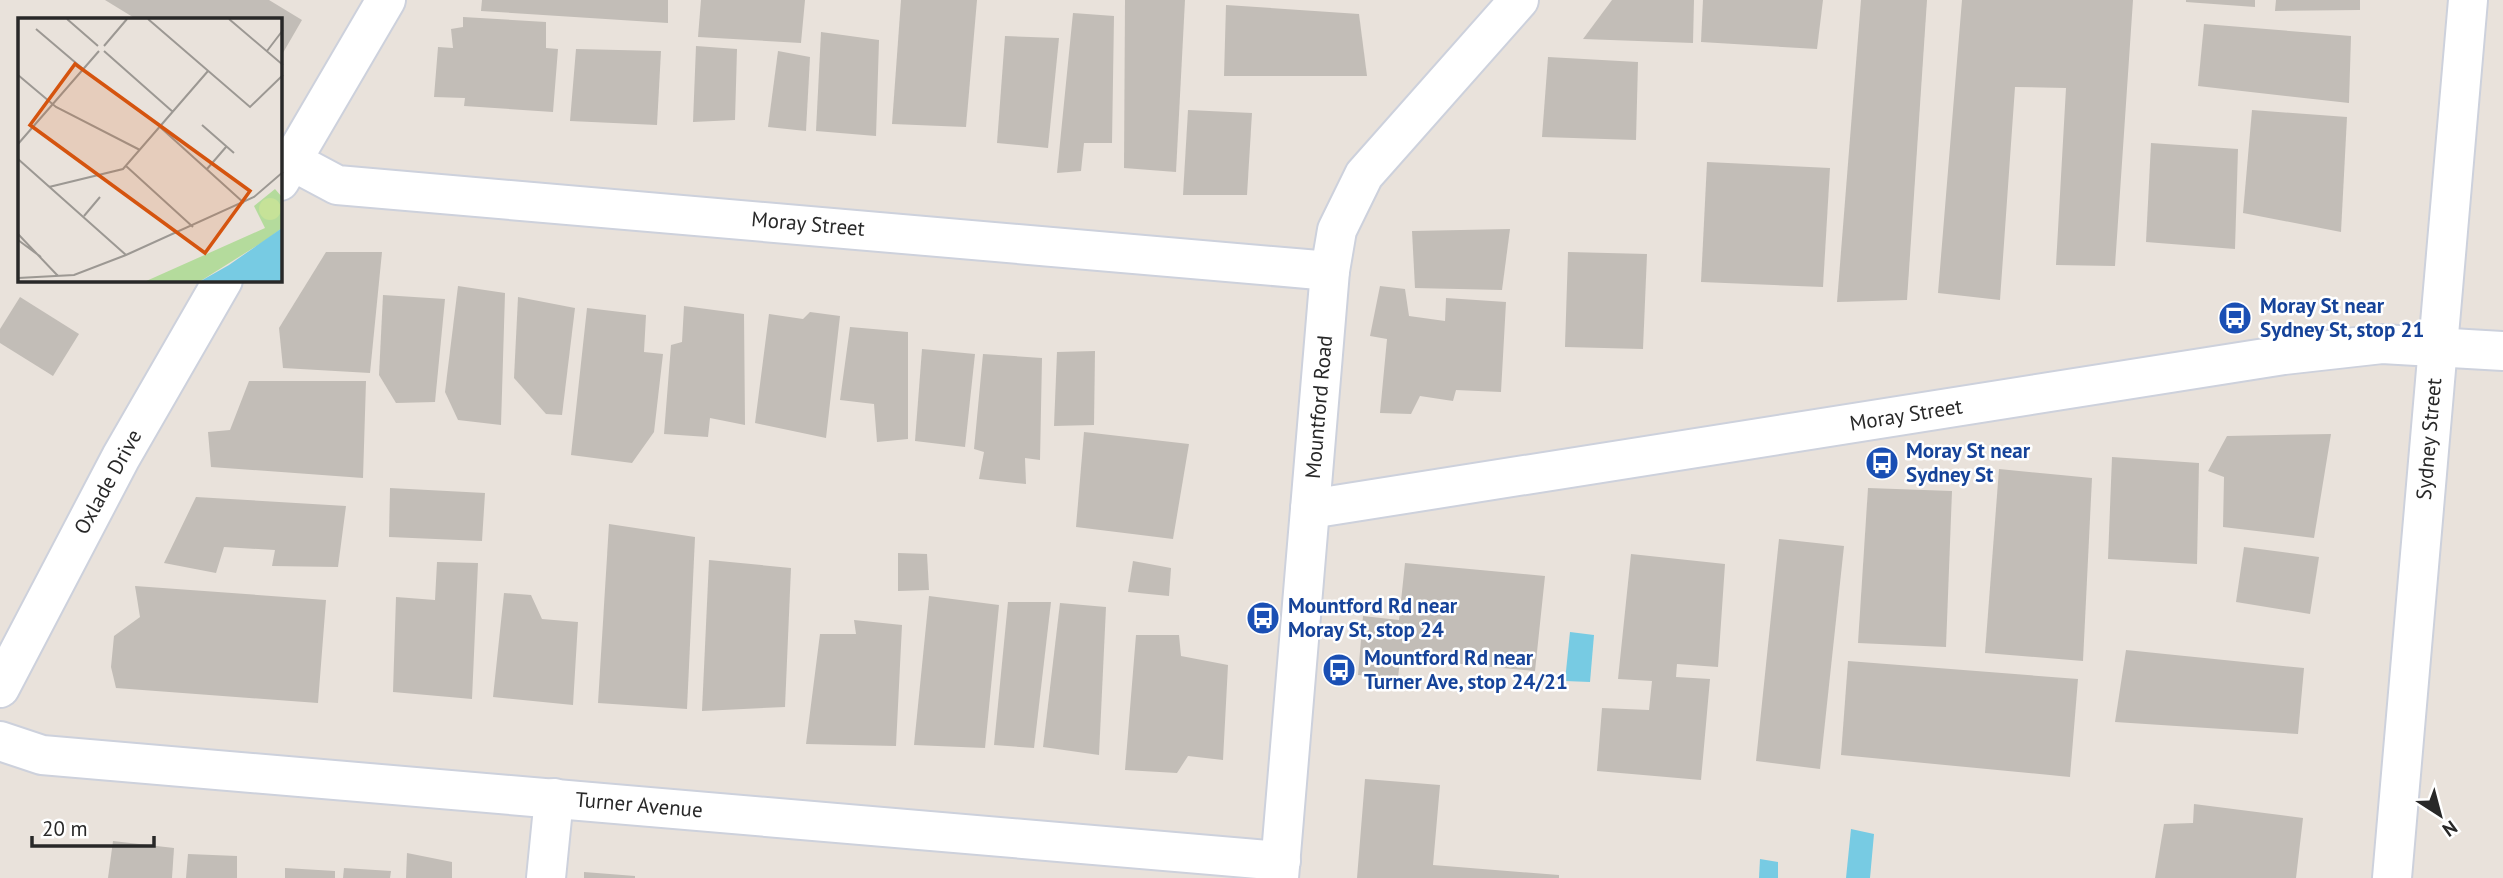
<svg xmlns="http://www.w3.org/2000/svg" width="2503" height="878" font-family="'PT Sans',sans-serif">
<rect width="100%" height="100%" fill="#e9e2db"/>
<g fill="#77cbe3">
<polygon points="1570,632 1594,635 1590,682 1565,681"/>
<polygon points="1851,829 1874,834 1870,878 1846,878"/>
<polygon points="1760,859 1778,862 1778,878 1759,878"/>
</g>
<g fill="#c2bdb7">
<polygon points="105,0 269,0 302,20 280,58 280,19 136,19"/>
<polygon points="482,0 668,0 668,23 481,11"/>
<polygon points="701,0 805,0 801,43 698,37"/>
<polygon points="901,0 977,0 966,127 892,124"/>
<polygon points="1125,0 1185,0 1176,172 1124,168"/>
<polygon points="1612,0 1694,0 1693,43 1583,39"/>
<polygon points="1703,0 1823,0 1817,49 1701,42"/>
<polygon points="1861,0 1927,0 1907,300 1837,302"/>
<polygon points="1962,0 2133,0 2115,266 2056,265 2066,88 2015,87 2000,300 1938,293"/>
<polygon points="2186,0 2255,0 2255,7 2186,2"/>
<polygon points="2276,0 2360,0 2360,10 2275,11"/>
<polygon points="1226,5 1359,14 1367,76 1224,76"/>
<polygon points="1073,13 1114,16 1112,143 1084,143 1081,171 1057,173"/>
<polygon points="463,17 546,22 546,48 558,49 553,112 464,106 465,98 434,97 438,47 453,48 451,29 463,27"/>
<polygon points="2204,24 2351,36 2349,103 2198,86"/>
<polygon points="821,32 879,40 876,136 816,131"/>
<polygon points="1005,36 1059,38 1048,148 997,143"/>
<polygon points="696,46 737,49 735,120 693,122"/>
<polygon points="576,49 661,51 657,125 570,121"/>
<polygon points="778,51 810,57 806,131 768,127"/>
<polygon points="1548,57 1638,62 1636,140 1542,137"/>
<polygon points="1188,110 1252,113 1247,195 1183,195"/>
<polygon points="2252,110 2347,117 2341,232 2243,213"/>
<polygon points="2151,143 2238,149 2235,249 2146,242"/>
<polygon points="1707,162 1830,168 1823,287 1701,282"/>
<polygon points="1510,229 1502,290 1415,288 1412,231"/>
<polygon points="326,252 382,252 370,373 283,368 279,328"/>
<polygon points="1568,252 1647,254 1643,349 1565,347"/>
<polygon points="458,286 505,293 501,425 458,420 445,392"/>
<polygon points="1380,286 1405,289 1409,316 1445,321 1446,298 1506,302 1501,392 1456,390 1453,401 1420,396 1411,414 1380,413 1387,339 1370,336"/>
<polygon points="383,295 445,299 435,402 396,403 379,375"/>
<polygon points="20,297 79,334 53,376 0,343 0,329"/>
<polygon points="518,297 575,308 562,415 546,414 514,378"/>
<polygon points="684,306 744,314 745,425 710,418 708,437 664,434 671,345 682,342"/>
<polygon points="587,308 646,315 644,352 663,354 654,432 632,463 571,455"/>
<polygon points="810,312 840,316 826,438 755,423 769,314 803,319"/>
<polygon points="850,327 908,332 908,439 877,442 874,404 840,400"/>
<polygon points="922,349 975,354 965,447 915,441"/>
<polygon points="1095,351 1094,425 1054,426 1057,352"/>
<polygon points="983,354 1042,358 1040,460 1025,458 1026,484 979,479 984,452 974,449"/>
<polygon points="249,381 366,381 363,478 211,467 208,432 230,430"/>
<polygon points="1084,432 1189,444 1173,539 1076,527"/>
<polygon points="2331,434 2314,538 2223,527 2224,477 2208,471 2227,436"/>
<polygon points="2112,457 2199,463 2197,564 2108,559"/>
<polygon points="1999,469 2092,478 2083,661 1985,653"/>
<polygon points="390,488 485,493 482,541 389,537"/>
<polygon points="1868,488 1952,491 1946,647 1858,643"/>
<polygon points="196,497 346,506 338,567 272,566 275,550 224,547 216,573 164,563"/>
<polygon points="609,524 695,537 687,709 598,703"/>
<polygon points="1779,539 1844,546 1820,769 1756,761"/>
<polygon points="2244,547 2319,557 2310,614 2236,602"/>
<polygon points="898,553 927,554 929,590 898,591"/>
<polygon points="1631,554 1725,564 1718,667 1677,664 1676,677 1710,679 1701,780 1597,771 1602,708 1649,710 1652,681 1618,679"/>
<polygon points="709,560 791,568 785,707 702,711"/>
<polygon points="1133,561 1171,568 1169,596 1128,592"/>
<polygon points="437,562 478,563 472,699 393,692 396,597 435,600"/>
<polygon points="1405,563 1545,576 1535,671 1400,658 1398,679 1358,675 1363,616 1399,620"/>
<polygon points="135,586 326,600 318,703 116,688 111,667 114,636 140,617"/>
<polygon points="504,593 531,595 542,619 578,622 573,705 493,697"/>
<polygon points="929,596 999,605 985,748 914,745"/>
<polygon points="1008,602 1051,602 1034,748 994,745"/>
<polygon points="1060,603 1106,607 1099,755 1043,747"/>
<polygon points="854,620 902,625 896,746 806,744 820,634 856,634"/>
<polygon points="1136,635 1179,635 1181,656 1228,665 1223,760 1188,756 1177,773 1125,770"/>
<polygon points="2126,650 2304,668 2298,734 2115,722"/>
<polygon points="1848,661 2078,679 2070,777 1841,755"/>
<polygon points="1365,779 1440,785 1433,865 1559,875 1559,878 1357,878"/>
<polygon points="2194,804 2303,818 2296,878 2155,878 2164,824 2193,823"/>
<polygon points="113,841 174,848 172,878 108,878"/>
<polygon points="407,853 452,862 452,878 406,878"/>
<polygon points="188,854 237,856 237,878 186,878"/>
<polygon points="285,868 335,871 335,878 285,878"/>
<polygon points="344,868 391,871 390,878 343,878"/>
<polygon points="584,872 635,876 635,878 584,878"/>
</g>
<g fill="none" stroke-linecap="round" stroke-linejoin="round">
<defs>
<g id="minor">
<polyline points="292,161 337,185 1330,271"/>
<polyline points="280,181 386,0"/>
<polyline points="1310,509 2284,355 2382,344 2503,351"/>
<polyline points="0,688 121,457 223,280"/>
<polyline points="0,741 42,755 1281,861"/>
<polyline points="546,878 554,798"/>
<polyline points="1279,878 1330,271 1337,230 1364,175 1519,0"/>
<polyline points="2392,878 2468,0"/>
</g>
</defs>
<use href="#minor" stroke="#cdd1dc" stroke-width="42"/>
<use href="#minor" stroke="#fff" stroke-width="38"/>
</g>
<defs>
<symbol id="bus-disc" viewBox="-11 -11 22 22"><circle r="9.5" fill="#1a4fb4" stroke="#fff"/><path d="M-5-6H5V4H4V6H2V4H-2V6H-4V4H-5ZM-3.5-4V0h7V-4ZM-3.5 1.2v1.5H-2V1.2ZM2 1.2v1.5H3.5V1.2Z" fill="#fff"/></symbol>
</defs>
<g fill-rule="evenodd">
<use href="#bus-disc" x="2216" y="299" width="38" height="38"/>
<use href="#bus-disc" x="1863" y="444" width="38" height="38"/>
<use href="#bus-disc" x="1244" y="599" width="38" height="38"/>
<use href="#bus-disc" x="1320" y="651" width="38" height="38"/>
</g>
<g text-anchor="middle" stroke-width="5" stroke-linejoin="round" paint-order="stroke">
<g font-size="21" fill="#282828" stroke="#fff">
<text transform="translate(808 224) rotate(5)" y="7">Moray Street</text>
<text transform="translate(1319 407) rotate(-85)" y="7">Mountford Road</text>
<text transform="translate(1906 415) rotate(-9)" y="7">Moray Street</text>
<text transform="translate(2429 439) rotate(-85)" y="7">Sydney Street</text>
<text transform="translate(108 482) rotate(-61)" y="7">Oxlade Drive</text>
<text transform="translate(639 805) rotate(5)" y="7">Turner Avenue</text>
</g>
<g font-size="21" font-weight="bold" fill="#164399" stroke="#fff" text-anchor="start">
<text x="2260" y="313">Moray St near<tspan x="2260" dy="24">Sydney St, stop 21</tspan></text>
<text x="1906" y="458">Moray St near<tspan x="1906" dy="24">Sydney St</tspan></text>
<text x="1288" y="613">Mountford Rd near<tspan x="1288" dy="24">Moray St, stop 24</tspan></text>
<text x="1364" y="665">Mountford Rd near<tspan x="1364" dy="24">Turner Ave, stop 24/21</tspan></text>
</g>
</g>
<g transform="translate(18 18)">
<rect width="264" height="264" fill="#e9e2db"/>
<path d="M257,171L264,179V210L248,222L181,264H126L247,210L236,188Z" fill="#b4db9c"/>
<path d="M241 191a11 11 0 1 1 22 0a11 11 0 1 1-22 0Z" fill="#c6e298"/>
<path d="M264,210V264H181L211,247Z" fill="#77cbe3"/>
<path fill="none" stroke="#9c9893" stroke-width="2" d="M49,1L80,28M130,1L232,89L265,57M211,1L265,47M18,11L65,51M86,28L109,1M86,33L155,94M249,33L265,12M0,57L38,89L122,132M184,107L216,135M142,109L226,185M0,126L81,33M0,141L108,237M108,148L175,209M189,151L208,129M31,169L105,151L190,53M66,198L82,179M0,216L40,258M0,222L23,239M0,260L56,257L108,237L236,179L265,154"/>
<path fill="#d5540f" fill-opacity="0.15" stroke="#d5540f" stroke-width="3.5" d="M57,46L232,173L187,235L12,107Z"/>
<rect width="264" height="264" fill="none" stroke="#282828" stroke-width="3.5"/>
</g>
<g transform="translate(2440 815) rotate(144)" stroke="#ffffff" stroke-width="5" paint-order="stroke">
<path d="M0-5L12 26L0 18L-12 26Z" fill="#282828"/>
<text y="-10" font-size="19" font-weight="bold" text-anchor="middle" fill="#282828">N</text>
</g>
<path d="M32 836v10h122v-10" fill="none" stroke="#282828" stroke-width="3.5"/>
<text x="42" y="836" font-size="21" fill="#282828" stroke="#ffffff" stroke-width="5" paint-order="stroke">20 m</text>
</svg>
